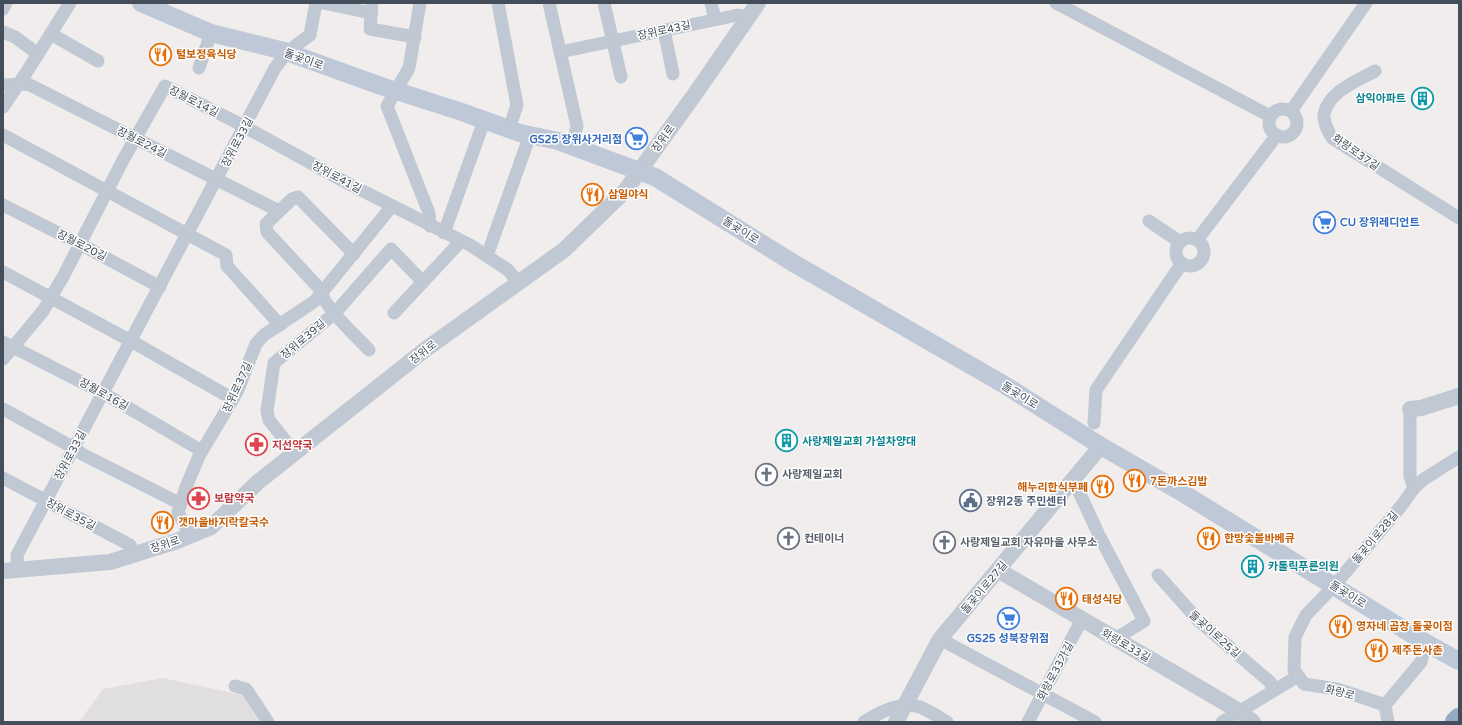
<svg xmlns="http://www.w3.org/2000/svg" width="1462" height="725" font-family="'Varela Round','Noto Sans KR',sans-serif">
<rect width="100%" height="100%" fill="#f0edec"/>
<polygon fill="#e1dede" points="163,678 242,695 259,722 79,722 103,689"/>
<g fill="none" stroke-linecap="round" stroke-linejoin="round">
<g stroke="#bfc8d3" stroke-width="13">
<polyline points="323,3 371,13"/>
<polyline points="372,3 370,29 415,37"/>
<polyline points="420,3 409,68 387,106 429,213 430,226"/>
<polyline points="498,3 517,105 509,129"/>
<polyline points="549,3 577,126 572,146"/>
<polyline points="604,3 621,77"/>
<polyline points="711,3 715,19"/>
<polyline points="1056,3 1270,116"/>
<polyline points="3,9 6,3"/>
<polyline points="664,30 673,74"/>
<polyline points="3,32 15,37 38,54"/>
<polyline points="51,34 98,61"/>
<polyline points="560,52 738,15 748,17"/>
<polyline points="199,68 211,33"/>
<path d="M1375,71C1357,81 1329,91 1324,114C1323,122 1328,131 1332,138L1459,218"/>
<polyline points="3,85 28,84 279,211"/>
<polyline points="3,107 26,73 70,3"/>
<circle cx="1283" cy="123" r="14"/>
<polyline points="1291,111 1366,3"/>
<polyline points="3,135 226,255 227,266 280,325"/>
<polyline points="3,205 80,244 160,287"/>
<polyline points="1149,221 1180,242"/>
<polyline points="444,233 484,121"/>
<circle cx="1190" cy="252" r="14"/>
<polyline points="1197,240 1277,135"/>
<path d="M354,254L298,197L292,199L266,224L267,232L319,288C325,308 354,334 369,350"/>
<polyline points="487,256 530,135"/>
<polyline points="3,272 131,341 233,399"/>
<polyline points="394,313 461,241"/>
<polyline points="3,342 103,393 202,451"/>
<polyline points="3,359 43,311 64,275 123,160 165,86 234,121 349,184 470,245 508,270 518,282"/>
<polyline points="3,409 74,448 82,454 181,504"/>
<polyline points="1410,409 1410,476 1414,488"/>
<polyline points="1094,423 1096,390 1182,263"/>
<polyline points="295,453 269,420 267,411 274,363 335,313 391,249 423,282"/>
<polyline points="3,478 130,545 136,554"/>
<polyline points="1073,479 1099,535 1144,621 1115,639"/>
<polyline points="190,535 178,512 186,487 199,456 237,392 256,344 264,335 315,301 392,206"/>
<polyline points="18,570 17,555 275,68 287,52 310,35 316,3"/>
<polyline points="1158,575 1198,620 1270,682 1274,690"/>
<polyline points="940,639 1095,722"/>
<polyline points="235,686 246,689 268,722"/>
<polyline points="1385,705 1337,689 1304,684 1294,670 1295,637 1306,615 1334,586 1402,505 1414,488 1424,479 1459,457"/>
<path d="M864,722C880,712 901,701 920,707C929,711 939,717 947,722"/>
<polyline points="1028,722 1082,619"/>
<polyline points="1222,722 1298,676"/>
<polyline points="1388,722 1385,705 1421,662 1426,643"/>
</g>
<g stroke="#bfc8d3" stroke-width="16">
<polyline points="1410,409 1421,408 1459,396"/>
<polyline points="998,570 1239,711 1253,722"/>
<polyline points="3,571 110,562 177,541 211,527 258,482 426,349 564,250 625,191 695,94 758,3"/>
<polyline points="896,722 940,639 1101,446"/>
</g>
<polyline stroke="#bec8d7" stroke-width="18" points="141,3 211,33 284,51 381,86 459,111 520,133 558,141 655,177 795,264 1003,384 1101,446 1186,495 1426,643 1459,661"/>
<polyline stroke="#96aac6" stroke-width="22" points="1456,722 1459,719"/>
</g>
<defs>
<symbol id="restaurant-ring" viewBox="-11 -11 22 22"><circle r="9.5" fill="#fff" stroke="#e8710a" stroke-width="1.5"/><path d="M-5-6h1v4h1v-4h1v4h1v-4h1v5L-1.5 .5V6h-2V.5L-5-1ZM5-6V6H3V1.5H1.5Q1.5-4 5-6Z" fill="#e8710a"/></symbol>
<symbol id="building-ring" viewBox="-11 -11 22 22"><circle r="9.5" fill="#fff" stroke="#0f9aa8" stroke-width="1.5"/><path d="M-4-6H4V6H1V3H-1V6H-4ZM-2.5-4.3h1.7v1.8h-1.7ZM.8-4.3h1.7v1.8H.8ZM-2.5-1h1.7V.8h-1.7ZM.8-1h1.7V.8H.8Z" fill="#0f9aa8"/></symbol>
<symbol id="supermarket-ring" viewBox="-11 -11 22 22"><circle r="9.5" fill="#fff" stroke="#3f7fe0" stroke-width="1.5"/><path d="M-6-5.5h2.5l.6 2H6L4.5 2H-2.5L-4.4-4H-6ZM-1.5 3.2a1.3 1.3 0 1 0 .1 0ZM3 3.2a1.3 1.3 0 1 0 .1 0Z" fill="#3f7fe0"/></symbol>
<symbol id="pharmacy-ring" viewBox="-11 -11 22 22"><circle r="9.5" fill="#fff" stroke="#e0444e" stroke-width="1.5"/><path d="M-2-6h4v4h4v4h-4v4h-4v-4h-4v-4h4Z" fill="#e0444e"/></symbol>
<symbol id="church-ring" viewBox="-11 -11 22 22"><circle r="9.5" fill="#fff" stroke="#6b7280" stroke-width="1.5"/><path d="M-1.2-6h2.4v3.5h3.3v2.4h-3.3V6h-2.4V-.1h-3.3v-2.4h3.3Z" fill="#6b7280"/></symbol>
<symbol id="civic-ring" viewBox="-11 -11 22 22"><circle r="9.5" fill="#fff" stroke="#5c6f8a" stroke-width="1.5"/><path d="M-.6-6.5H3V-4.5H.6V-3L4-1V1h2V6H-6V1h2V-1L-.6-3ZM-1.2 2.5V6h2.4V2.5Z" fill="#5c6f8a"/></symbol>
</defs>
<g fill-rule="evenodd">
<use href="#restaurant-ring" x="148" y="42" width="25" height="25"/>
<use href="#building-ring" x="1410" y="86" width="25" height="25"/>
<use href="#supermarket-ring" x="624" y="126" width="25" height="25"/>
<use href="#restaurant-ring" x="580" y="182" width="25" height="25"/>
<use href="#supermarket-ring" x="1312" y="210" width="25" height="25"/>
<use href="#building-ring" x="774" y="428" width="25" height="25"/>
<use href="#pharmacy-ring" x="244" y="432" width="25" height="25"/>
<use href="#church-ring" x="754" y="462" width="25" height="25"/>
<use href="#restaurant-ring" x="1122" y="468" width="25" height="25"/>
<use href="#restaurant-ring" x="1090" y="474" width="25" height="25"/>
<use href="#pharmacy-ring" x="186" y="486" width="25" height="25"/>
<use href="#civic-ring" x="958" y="488" width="25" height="25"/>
<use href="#restaurant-ring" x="150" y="510" width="25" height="25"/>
<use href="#church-ring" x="776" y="526" width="25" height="25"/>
<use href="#restaurant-ring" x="1196" y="526" width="25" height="25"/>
<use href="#church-ring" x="932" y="530" width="25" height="25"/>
<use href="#building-ring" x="1240" y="554" width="25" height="25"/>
<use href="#restaurant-ring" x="1054" y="586" width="25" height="25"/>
<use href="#supermarket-ring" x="996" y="606" width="25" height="25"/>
<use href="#restaurant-ring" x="1328" y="614" width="25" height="25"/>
<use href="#restaurant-ring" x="1364" y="638" width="25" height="25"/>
</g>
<g text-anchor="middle" stroke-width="3" stroke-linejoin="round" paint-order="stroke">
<g font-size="11" fill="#444e5b" stroke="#fff">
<text transform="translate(664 30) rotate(-12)" y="4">장위로43길</text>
<text transform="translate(304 59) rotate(20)" y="4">돌곶이로</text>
<text transform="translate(194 101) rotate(27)" y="4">장월로14길</text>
<text transform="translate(663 138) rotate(-54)" y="4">장위로</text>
<text transform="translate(142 142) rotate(27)" y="4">장월로24길</text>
<text transform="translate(237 142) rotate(-62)" y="4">장위로33길</text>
<text transform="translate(1356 152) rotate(35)" y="4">화랑로37길</text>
<text transform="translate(337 177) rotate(28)" y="4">장위로41길</text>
<text transform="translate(741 230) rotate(32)" y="4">돌곶이로</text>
<text transform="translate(82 245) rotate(27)" y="4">장월로20길</text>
<text transform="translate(303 339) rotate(-40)" y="4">장위로39길</text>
<text transform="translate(423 352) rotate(-38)" y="4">장위로</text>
<text transform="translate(237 387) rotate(-65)" y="4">장위로37길</text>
<text transform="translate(104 394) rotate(29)" y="4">장월로16길</text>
<text transform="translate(1020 395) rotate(32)" y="4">돌곶이로</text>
<text transform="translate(70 455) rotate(-62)" y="4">장위로33길</text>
<text transform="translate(71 514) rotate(28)" y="4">장위로35길</text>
<text transform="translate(1375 537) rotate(-50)" y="4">돌곶이로28길</text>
<text transform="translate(165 544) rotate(-18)" y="4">장위로</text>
<text transform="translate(984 587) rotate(-50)" y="4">돌곶이로27길</text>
<text transform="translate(1348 594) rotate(32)" y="4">돌곶이로</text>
<text transform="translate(1215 634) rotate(42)" y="4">돌곶이로25길</text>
<text transform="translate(1126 645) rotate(30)" y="4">화랑로33길</text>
<text transform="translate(1055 671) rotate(-62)" y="4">화랑로33가길</text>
<text transform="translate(1340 692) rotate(15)" y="4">화랑로</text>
</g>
<g font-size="11" font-weight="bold" fill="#c56008" stroke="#fff" text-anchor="start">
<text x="176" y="58">털보정육식당</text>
<text x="608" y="198">삼일야식</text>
<text x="1150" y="485">7돈까스김밥</text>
<text x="1088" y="491" text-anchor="end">해누리한식부페</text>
<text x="178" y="526">갯마을바지락칼국수</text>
<text x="1224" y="542">한방숯불바베큐</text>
<text x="1082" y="603">태성식당</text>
<text x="1356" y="630">영자네 곱창 돌곶이점</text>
<text x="1392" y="654">제주돈사촌</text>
</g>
<g font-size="11" font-weight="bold" fill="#0d838f" stroke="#fff" text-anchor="start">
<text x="1406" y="102" text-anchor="end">삼익아파트</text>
<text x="802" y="445">사랑제일교회 가설차양대</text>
<text x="1268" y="570">카톨릭푸른의원</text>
</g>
<g font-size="11" font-weight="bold" fill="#366cbe" stroke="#fff" text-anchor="end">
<text x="622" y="143">GS25 장위사거리점</text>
<text x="1340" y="226" text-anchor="start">CU 장위레디언트</text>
<text x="1008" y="642" text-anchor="middle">GS25 성북장위점</text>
</g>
<g font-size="11" font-weight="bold" fill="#be3a42" stroke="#fff" text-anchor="start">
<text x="272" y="449">지선약국</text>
<text x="214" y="502">보람약국</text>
</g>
<g font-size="11" font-weight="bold" fill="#5b616d" stroke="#fff" text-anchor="start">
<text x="782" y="478">사랑제일교회</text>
<text x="804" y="542">컨테이너</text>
<text x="960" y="546">사랑제일교회 자유마을 사무소</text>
</g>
<g font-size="11" font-weight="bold" fill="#4e5e75" stroke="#fff" text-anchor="start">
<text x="986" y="505">장위2동 주민센터</text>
</g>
</g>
<rect width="1462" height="725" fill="none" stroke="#444e5b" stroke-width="8"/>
</svg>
